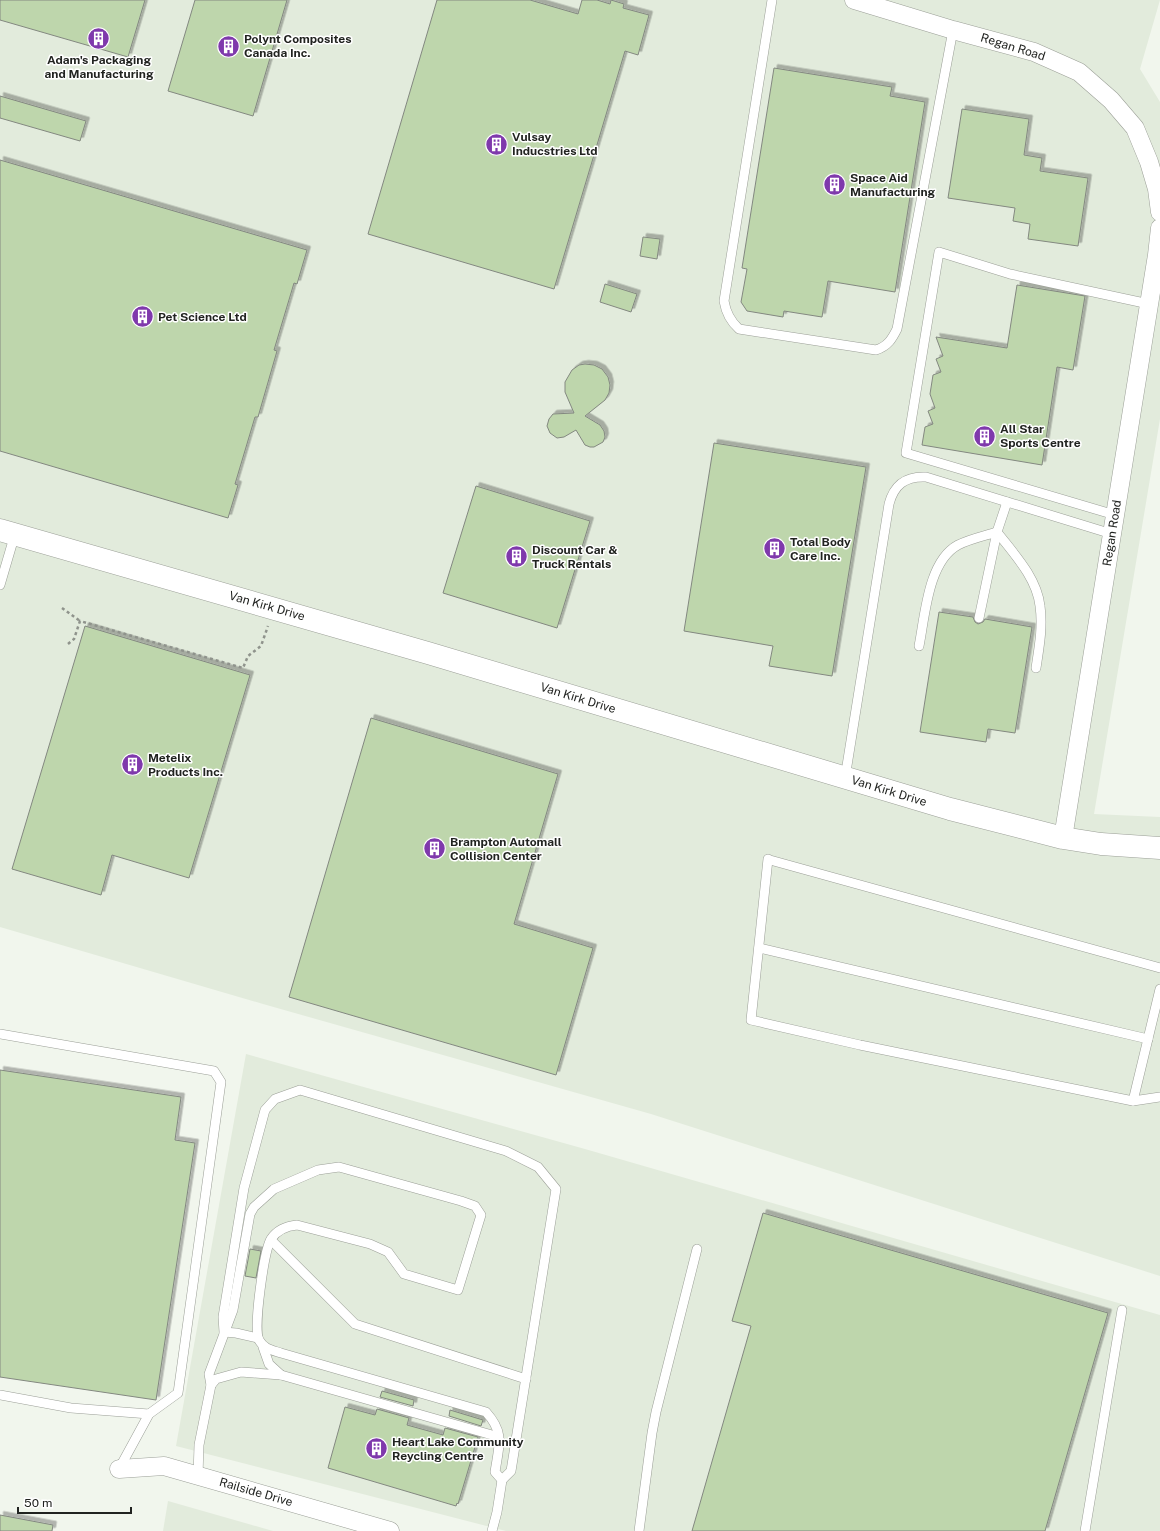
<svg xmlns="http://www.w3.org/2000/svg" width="1160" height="1531" font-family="'Public Sans',sans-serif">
<defs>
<filter id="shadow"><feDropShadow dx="3.5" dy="-3.5" stdDeviation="0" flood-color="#0004"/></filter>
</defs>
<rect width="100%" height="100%" fill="#f1f6ed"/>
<g fill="#e2ebdc">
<polygon points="0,0 1160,0 1140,69 1160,102 1160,419 1094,814 1160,817 1160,1276 651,1114 263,1004 0,927"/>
<polygon points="246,1054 585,1149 1160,1315 1160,1531 506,1531 176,1446"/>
<polygon points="168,1501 273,1531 163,1531"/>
</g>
<g fill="#bed6ac" stroke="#838880" filter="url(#shadow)">
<polygon points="0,0 145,0 128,57 0,20"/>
<polygon points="195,0 287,0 253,116 168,91"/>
<polygon points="437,0 530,0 578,14 582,0 597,0 610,4 611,0 624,4 623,8 649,15 638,55 625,51 554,289 368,234"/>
<polygon points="774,68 892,87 890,96 925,102 895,292 828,281 822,317 784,311 783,317 747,311 741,302 747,269 742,268"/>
<polygon points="0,96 86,121 80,141 0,118"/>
<polygon points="962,109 1029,119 1024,155 1042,158 1040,171 1088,178 1078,246 1028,239 1030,224 1013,221 1015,208 948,198"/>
<polygon points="0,160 307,250 297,284 294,283 274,350 277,351 258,417 255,417 235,484 238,485 228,518 0,451"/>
<polygon points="643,237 660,239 657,259 640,256"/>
<polygon points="605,284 637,294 631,312 600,302"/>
<polygon points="1017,285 1085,296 1073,370 1057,367 1042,465 922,445 925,427 933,424 928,411 935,408 930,394 933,375 941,372 936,359 943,356 936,337 1007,348"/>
<polygon points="585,364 594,365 602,369 608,377 610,385 609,393 605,400 585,416 600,425 604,431 605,437 603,442 594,447 590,447 585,445 576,430 564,437 557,438 550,433 547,426 549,419 553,414 574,413 565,392 565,382 572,370 579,365"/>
<polygon points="714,443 866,467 832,676 769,666 773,646 684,631"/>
<polygon points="476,486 590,521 557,628 443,593"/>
<polygon points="939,612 973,617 975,622 978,624 983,622 985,619 1032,627 1015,733 988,729 986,742 920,732"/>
<polygon points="85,626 250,675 189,878 112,855 101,895 12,869"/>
<polygon points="371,718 558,774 514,924 593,948 556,1075 289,997"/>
<polygon points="0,1070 181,1097 175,1140 195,1143 156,1400 0,1377"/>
<polygon points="763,1213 1108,1313 1045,1531 692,1531 751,1326 732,1321"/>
<polygon points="250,1249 261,1251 256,1278 245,1276"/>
<polygon points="382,1391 414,1400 413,1406 380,1397"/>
<polygon points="345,1407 375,1415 377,1409 409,1418 407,1425 443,1435 445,1428 478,1437 458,1504 457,1503 456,1506 328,1468"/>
<polygon points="450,1410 483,1420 481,1426 449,1416"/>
<polygon points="0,1515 53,1525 52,1531 0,1531"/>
</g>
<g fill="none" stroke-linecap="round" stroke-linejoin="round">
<defs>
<g id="service">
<path d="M772,0L724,301C726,313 730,321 739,329L876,350C888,346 892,339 897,329L953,30"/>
<polyline points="1115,515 906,453 939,252 1010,274 1149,304"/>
<polyline points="0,585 15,534"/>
<polyline points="979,618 997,532 1007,502"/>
<path d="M919,646C925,616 928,561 958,545C970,539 984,536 997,532C1014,554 1037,578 1040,606C1043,627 1039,648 1036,668"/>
<path d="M845,778L889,504C894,485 905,476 926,477L1112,534"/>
<polyline points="759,948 1148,1039"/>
<polyline points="1160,968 770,860 768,859 751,1020 860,1045 1133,1101 1160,1097"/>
<polyline points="0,1034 214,1071 221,1082 178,1393 149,1414 119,1469"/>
<polyline points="1133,1101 1160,989"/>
<polyline points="271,1240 355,1324 526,1379"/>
<polyline points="258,1338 236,1333 224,1332 223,1317 244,1188 265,1110 275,1099 300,1090 506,1151 538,1167 556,1189 511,1471 502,1480 497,1512 492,1531"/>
<polyline points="263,1347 269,1364 281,1375"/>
<polyline points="211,1385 216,1379 241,1372 281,1375 492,1435 500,1441"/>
<polyline points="0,1395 71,1408 149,1414"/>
<path d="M198,1476L199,1445L211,1385L209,1374L233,1310L250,1214L254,1207L274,1189L318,1170L339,1167L461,1201L475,1206L481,1215L458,1290L404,1274L388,1252L370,1244L297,1225C287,1226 277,1230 271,1239C264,1251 253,1328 259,1340C264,1349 272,1350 281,1353L486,1412C505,1433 499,1445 495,1472L502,1480"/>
<polyline points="639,1531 652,1433 656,1412 697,1249"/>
<polyline points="1085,1531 1122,1310"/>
</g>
<g id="minor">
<polyline points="854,0 953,30 1034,52 1079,72 1111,100 1135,128 1149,162 1157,189 1160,212"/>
<polyline points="1063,838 1157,255 1160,228"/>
<polyline points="119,1469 164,1466 390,1531"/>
</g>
<polyline id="tertiary" points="0,530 428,653 950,809 1063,838 1101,844 1160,848"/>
</defs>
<use href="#service" stroke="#9b9f97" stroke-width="10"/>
<use href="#minor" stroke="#9b9f97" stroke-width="19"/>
<use href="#tertiary" stroke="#9b9f97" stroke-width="23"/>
<g stroke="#8f938c" stroke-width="2.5" stroke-dasharray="3 3" stroke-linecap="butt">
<polyline points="62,608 80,621"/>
<polyline points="68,644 74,639 80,621 243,668 248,656 261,646 268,626"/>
</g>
<use href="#service" stroke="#fff" stroke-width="9"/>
<use href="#minor" stroke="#fff" stroke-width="18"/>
<use href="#tertiary" stroke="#fff" stroke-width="22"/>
</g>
<defs>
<symbol id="building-disc" viewBox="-11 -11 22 22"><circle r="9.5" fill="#7f39ac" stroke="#fff"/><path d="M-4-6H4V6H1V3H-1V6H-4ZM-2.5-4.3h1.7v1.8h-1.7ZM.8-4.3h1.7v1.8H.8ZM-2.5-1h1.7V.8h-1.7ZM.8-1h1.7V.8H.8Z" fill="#fff"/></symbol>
</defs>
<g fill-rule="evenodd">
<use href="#building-disc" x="86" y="26" width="25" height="25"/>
<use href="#building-disc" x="216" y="34" width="25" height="25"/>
<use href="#building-disc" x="484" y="132" width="25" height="25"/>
<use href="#building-disc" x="822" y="172" width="25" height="25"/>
<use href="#building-disc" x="130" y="304" width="25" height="25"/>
<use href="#building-disc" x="972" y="424" width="25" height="25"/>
<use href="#building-disc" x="762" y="536" width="25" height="25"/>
<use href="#building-disc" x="504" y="544" width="25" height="25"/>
<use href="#building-disc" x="120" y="752" width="25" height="25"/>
<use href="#building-disc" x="422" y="836" width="25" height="25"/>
<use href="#building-disc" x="364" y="1436" width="25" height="25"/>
</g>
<g text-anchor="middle" stroke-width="3" stroke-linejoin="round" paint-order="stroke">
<g font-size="12" font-weight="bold" fill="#212320" stroke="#fff" text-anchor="start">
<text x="244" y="43">Polynt Composites<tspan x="244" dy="14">Canada Inc.</tspan></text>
<text x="99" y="64" text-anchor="middle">Adam's Packaging<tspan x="99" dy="14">and Manufacturing</tspan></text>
<text x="512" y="141">Vulsay<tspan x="512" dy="14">Inducstries Ltd</tspan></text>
<text x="850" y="182">Space Aid<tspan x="850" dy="14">Manufacturing</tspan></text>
<text x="158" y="321">Pet Science Ltd</text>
<text x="1000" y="433">All Star<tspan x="1000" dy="14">Sports Centre</tspan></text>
<text x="790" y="546">Total Body<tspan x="790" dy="14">Care Inc.</tspan></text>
<text x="532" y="554">Discount Car &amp;<tspan x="532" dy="14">Truck Rentals</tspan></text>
<text x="148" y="762">Metelix<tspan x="148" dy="14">Products Inc.</tspan></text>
<text x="450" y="846">Brampton Automall<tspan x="450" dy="14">Collision Center</tspan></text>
<text x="392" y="1446">Heart Lake Community<tspan x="392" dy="14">Reycling Centre</tspan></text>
</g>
<g font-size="12" fill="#212320" stroke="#fff">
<text transform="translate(1013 47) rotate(17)" y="4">Regan Road</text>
<text transform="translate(1112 533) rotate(-81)" y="4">Regan Road</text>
<text transform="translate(267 606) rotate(16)" y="4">Van Kirk Drive</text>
<text transform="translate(578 698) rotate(17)" y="4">Van Kirk Drive</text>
<text transform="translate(889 791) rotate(17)" y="4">Van Kirk Drive</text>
<text transform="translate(256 1492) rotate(16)" y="4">Railside Drive</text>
</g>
</g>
<path d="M18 1507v6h113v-6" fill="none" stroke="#212320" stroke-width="2"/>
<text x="24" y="1507" font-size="12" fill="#212320" stroke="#ffffff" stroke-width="3" paint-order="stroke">50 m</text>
</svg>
